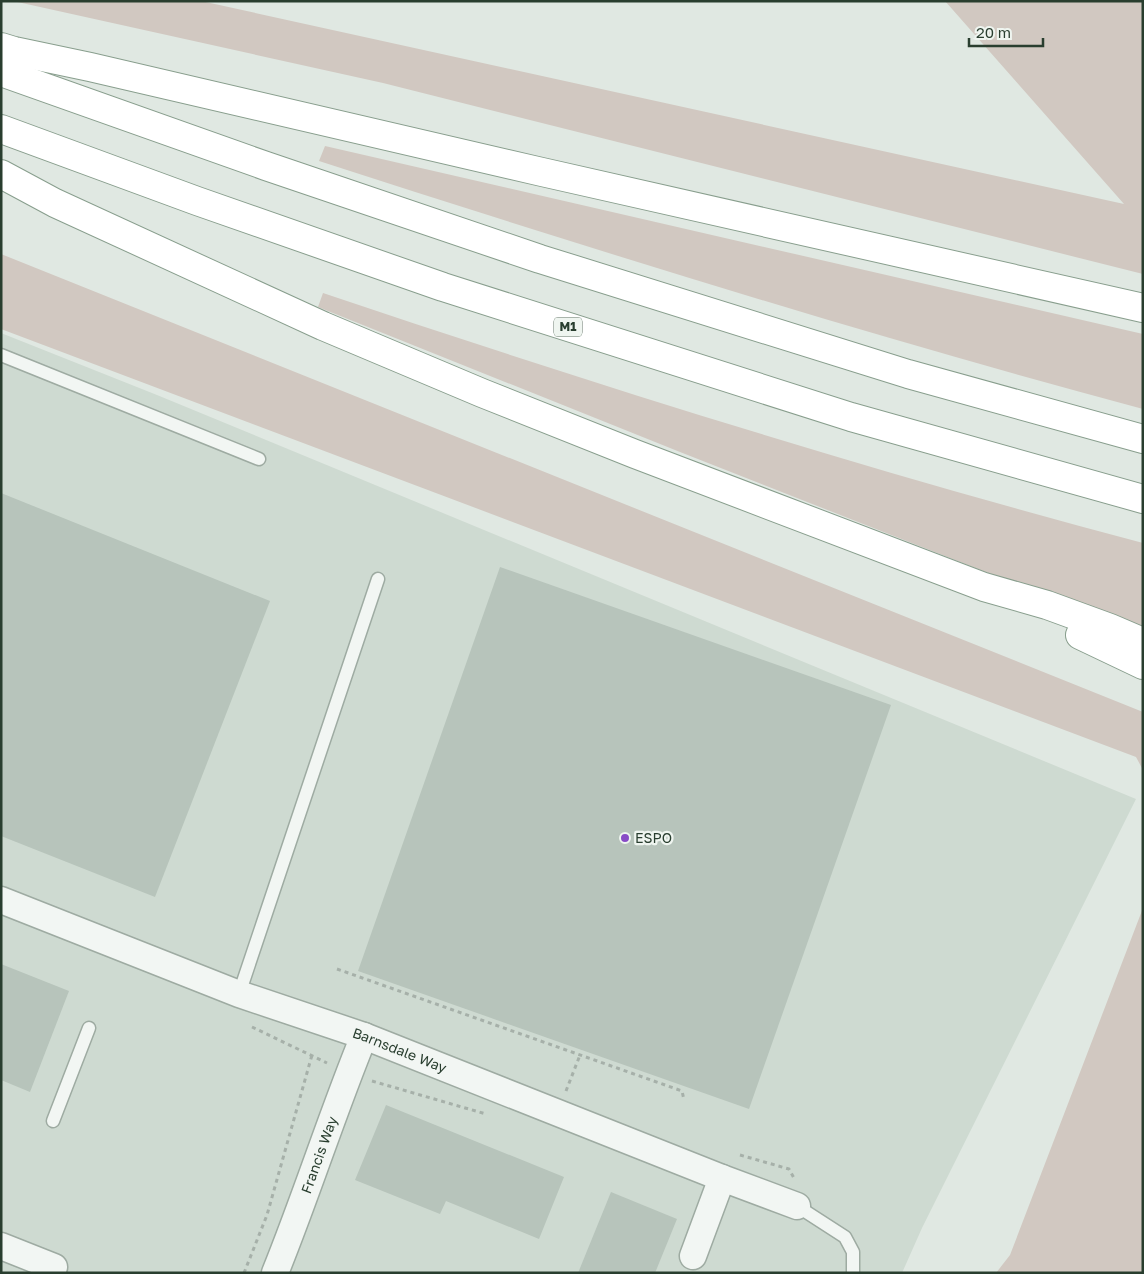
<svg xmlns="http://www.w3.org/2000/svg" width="1144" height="1274" font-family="'Golos Text',sans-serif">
<rect width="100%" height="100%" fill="#e0e8e2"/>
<polygon fill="#cedad1" points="1,333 157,395 1136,799 922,1228 902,1273 1,1273"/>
<g fill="#d1c8c1">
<polygon points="13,1 201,1 1124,204 945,1 1143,1 1143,274 383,83"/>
<path d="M325,146L1143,334V409C866,335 592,249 319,161Z"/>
<polygon points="1,254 1143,712 1143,770 1136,757 1,329"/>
<path d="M323,293C594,384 867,470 1143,543V634L680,452L318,307Z"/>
<polygon points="1143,908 1143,1273 996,1273 1010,1255"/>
</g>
<g fill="#b7c4bb">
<polygon points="1,493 270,601 155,897 1,836"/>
<polygon points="500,567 891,705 749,1109 358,971"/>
<polygon points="1,964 69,991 30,1092 1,1080"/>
<polygon points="386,1105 564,1177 539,1239 446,1201 440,1214 355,1180"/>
<polygon points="611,1192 677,1219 655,1273 578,1273"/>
</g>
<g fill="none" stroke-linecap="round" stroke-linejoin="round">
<defs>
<g id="service">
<polyline points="1,355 259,459"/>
<polyline points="239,994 378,579"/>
<polyline points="53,1121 89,1028"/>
<polyline points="797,1206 845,1237 853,1252 853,1273"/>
</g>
<g id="minor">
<path id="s1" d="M1,900L239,994L364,1036L722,1178L797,1206"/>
<polyline points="1,1246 54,1267"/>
<polyline points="693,1256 722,1178"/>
<path id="s2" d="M275,1273C307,1194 332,1114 364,1036"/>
</g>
<g id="motorway">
<polyline points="1,47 14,51 90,67 542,172 1143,308"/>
<polyline points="1,72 266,166 540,259 908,374 1143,439"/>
<polyline points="1,129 197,201 443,287 851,417 1143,499"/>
<polyline points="1,174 55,203 323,326 482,393 635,454 984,587 1047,605 1110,628 1143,642"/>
<polyline points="1080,635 1143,665"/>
</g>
</defs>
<use href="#service" stroke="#9eaba2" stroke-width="15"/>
<use href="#minor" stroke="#9eaba2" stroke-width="29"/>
<use href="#motorway" stroke="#889e8d" stroke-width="30"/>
<g stroke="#a6b0a9" stroke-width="3" stroke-dasharray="4 4" stroke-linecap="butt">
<polyline points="337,969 682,1091 684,1100"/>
<polyline points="252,1027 327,1063"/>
<polyline points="372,1081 486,1114"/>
<polyline points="566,1091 580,1055"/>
<polyline points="740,1155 789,1169 794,1178"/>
<polyline points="244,1273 267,1215 312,1055"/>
</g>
<use href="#service" stroke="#f2f6f3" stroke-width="12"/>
<use href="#minor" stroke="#f2f6f3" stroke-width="26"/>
<use href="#motorway" stroke="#fff" stroke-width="28"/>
</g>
<circle fill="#884bc6" stroke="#eff5f0" stroke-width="2" cx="625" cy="838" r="5"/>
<g text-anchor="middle" stroke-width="4.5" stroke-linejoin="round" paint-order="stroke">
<rect fill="#eff5f0" stroke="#647569" stroke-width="1" x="554" y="317.5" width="28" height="19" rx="4"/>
<g font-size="12" font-weight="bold" fill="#293e2f">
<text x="568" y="331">M1</text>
</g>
<g font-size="14" fill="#293e2f" stroke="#eff5f0" text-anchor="start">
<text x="635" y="843">ESPO</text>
</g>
<g font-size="14" fill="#293e2f" stroke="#eff5f0">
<text dy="5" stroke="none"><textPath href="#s1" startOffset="426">Barnsdale Way</textPath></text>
<text dy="5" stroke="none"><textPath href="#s2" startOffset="126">Francis Way</textPath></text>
</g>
</g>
<rect width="1144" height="1274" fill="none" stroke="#293e2f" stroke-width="5"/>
<path d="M969 38v8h74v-8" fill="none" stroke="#293e2f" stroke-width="2.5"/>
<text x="976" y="38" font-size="15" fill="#293e2f" stroke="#eff5f0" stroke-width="4" paint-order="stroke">20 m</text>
</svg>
